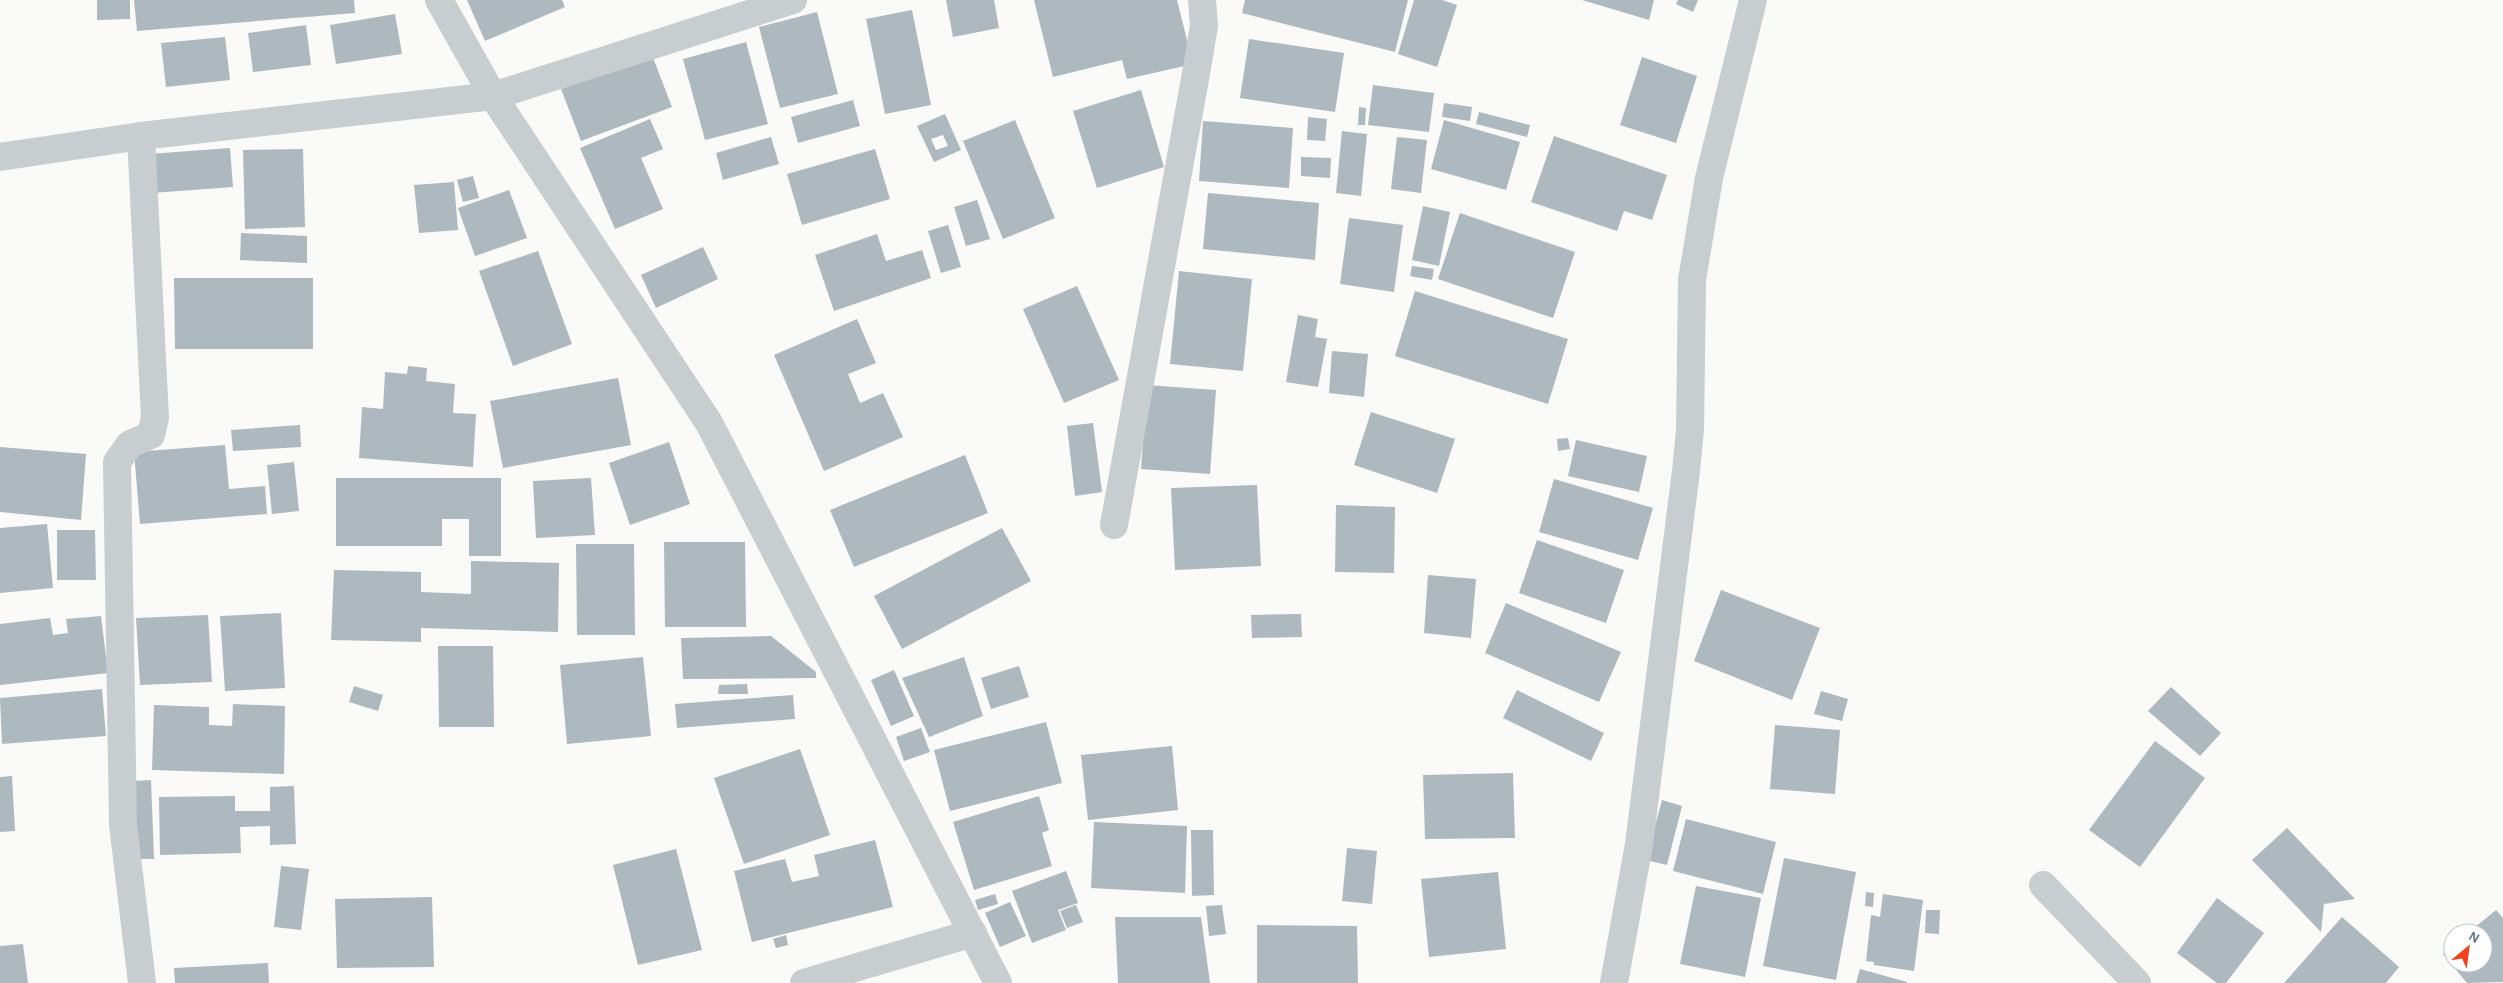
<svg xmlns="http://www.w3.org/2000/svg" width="2503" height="983" font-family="'Alegreya Sans',sans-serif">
<rect width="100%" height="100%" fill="#fafaf8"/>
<g fill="#adb9be" fill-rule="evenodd">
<polygon points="97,0 130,0 130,19 97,20"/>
<polygon points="134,0 354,0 355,13 137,31"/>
<polygon points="467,0 562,0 565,7 485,41"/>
<polygon points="946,0 994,0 999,28 953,37"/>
<polygon points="1034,0 1177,0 1193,64 1127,79 1122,60 1053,77"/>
<polygon points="1245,0 1408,0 1395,52 1242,13"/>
<polygon points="1414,0 1442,0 1457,5 1437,67 1398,54"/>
<polygon points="1582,0 1654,0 1649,20"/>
<polygon points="1678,0 1698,0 1693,12 1676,4"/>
<polygon points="912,10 931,105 885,114 866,19"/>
<polygon points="817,12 838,94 780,108 759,27"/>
<polygon points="395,14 402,54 336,64 330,25"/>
<polygon points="306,25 311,65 253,72 248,33"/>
<polygon points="225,37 230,80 166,87 161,43"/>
<polygon points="1249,39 1344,53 1335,112 1240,98"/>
<polygon points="746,42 768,124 705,140 683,59"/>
<polygon points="652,55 672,107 581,141 561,89"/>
<polygon points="1642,57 1697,76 1676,143 1620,125"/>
<polygon points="1373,85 1434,93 1429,132 1368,125"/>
<polygon points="1141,90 1164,167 1097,188 1073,111"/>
<polygon points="853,100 860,126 798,143 791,117"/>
<polygon points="1444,103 1472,107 1470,121 1442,117"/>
<polygon points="1359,107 1366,108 1365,125 1358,125"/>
<polygon points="1479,112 1530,125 1527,137 1476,124"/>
<path d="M945,114L961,150L934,162L917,126ZM943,135L948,146L936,150L931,139Z"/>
<polygon points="1308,117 1327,119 1325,141 1307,140"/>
<polygon points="650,119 663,149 641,158 663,209 615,229 580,148"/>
<polygon points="1015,120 1055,218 1003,239 963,141"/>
<polygon points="1444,120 1520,142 1506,190 1431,169"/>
<polygon points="1203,121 1293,128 1289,188 1199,181"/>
<polygon points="1342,131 1367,134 1361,196 1336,193"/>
<polygon points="1554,136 1667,175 1652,220 1624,211 1617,231 1531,202"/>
<polygon points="771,137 779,164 723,180 716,153"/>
<polygon points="1397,137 1427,140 1421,193 1391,189"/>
<polygon points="230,148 233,187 152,193 149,154"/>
<polygon points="303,149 305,227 245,229 243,150"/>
<polygon points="875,149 890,199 802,225 787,174"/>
<polygon points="1301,157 1331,158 1330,178 1301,176"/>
<polygon points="473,176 479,198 463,202 457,180"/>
<polygon points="454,182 458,230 419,233 414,185"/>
<polygon points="509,190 527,238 475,256 458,208"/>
<polygon points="1208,193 1319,203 1315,260 1203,249"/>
<polygon points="977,200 990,239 966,246 954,207"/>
<polygon points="1423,206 1450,212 1439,266 1412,260"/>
<polygon points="1460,213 1575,252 1553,318 1438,279"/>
<polygon points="1349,218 1403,225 1394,292 1340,284"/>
<polygon points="948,225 961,267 941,273 928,231"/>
<polygon points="241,233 307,236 307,263 240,260"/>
<polygon points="877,234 886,261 922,250 931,278 834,311 815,255"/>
<polygon points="703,247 718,279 656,308 641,275"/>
<polygon points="538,251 572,344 513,366 479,271"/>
<polygon points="1412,266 1434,269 1432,280 1410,276"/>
<polygon points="1179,271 1252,279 1243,371 1170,364"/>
<polygon points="174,278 313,278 313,349 175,349"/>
<polygon points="1077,286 1119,380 1064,403 1023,309"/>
<polygon points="1415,291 1568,339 1548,404 1395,356"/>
<polygon points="1298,315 1318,319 1315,337 1327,339 1318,387 1286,382"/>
<polygon points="857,319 876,363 848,374 860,403 883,393 903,437 824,471 774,355"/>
<polygon points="1332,351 1368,354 1364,397 1329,393"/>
<polygon points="408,366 427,368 426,381 455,384 453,413 476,414 473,467 359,458 362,407 383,409 385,372 407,374"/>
<polygon points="618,378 631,445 503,468 490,401"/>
<polygon points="1147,385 1216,390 1210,474 1141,469"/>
<polygon points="1371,412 1455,439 1437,493 1354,465"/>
<polygon points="1093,423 1102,492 1075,496 1067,426"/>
<polygon points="300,425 301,447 233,451 231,430"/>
<polygon points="1568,438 1570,449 1558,451 1557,439"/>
<polygon points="1576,440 1647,456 1639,492 1568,476"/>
<polygon points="669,442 690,504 630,525 609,463"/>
<polygon points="225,445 229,489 265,486 267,514 140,524 134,452"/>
<polygon points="0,447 86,454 81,520 0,512"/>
<polygon points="965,455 988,513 854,567 830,510"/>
<polygon points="294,462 299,511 272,514 267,465"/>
<polygon points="336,478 501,478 501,556 469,556 469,519 442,519 442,546 336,546"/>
<polygon points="591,478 595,535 536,538 533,481"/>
<polygon points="1554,479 1653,508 1638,560 1539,532"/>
<polygon points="1257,485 1261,566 1175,570 1171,488"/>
<polygon points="1336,505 1395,507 1394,573 1335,572"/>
<polygon points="47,524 53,588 0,593 0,528"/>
<polygon points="1002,528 1031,581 902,649 874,596"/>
<polygon points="57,530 95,530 96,580 57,580"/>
<polygon points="1537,540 1624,570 1606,623 1519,593"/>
<polygon points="664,542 745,542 746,627 665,627"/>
<polygon points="576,544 634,544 635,635 577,635"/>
<polygon points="471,561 559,563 558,632 421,628 421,642 331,640 334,570 421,572 421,592 471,594"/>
<polygon points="1428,575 1476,579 1471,638 1424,633"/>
<polygon points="1721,590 1820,628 1792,700 1694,661"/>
<polygon points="1506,603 1621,652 1599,702 1485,653"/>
<polygon points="281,613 285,688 225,691 220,616"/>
<polygon points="1301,614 1302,637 1252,638 1251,615"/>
<polygon points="208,615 212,682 140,685 136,618"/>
<polygon points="101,616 108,673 0,685 0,624 50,618 53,635 68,633 66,619"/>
<polygon points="771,636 816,672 816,678 683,679 681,638"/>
<polygon points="438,646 493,646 494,727 439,727"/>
<polygon points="643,657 651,736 567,744 560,665"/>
<polygon points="964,657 983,716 929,737 902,678"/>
<polygon points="1019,666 1029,697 991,709 981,678"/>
<polygon points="894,670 914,716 891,726 871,680"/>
<polygon points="747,684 748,694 718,694 719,685"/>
<polygon points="354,686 383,695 378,711 349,702"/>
<polygon points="2171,687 2221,733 2200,756 2148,711"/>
<polygon points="102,689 106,736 2,744 0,698"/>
<polygon points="1517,690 1604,733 1591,761 1503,718"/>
<polygon points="1821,691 1848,699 1842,721 1814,714"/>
<polygon points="793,695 795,719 677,728 675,704"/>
<polygon points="233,704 285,706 284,774 152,770 154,705 209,707 209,725 232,726"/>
<polygon points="1046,722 1062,783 950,811 934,750"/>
<polygon points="1775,725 1840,730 1835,794 1770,789"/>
<polygon points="921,728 930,752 904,761 896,737"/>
<polygon points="2155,741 2205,778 2140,867 2089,830"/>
<polygon points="1172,746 1178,810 1088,820 1081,755"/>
<polygon points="800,749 830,835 744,864 714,778"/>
<polygon points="1513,773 1515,838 1425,839 1423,775"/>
<polygon points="12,776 15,831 0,832 0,777"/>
<polygon points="151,780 154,859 136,859 134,781"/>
<polygon points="294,786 296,844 270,845 270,826 240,827 241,853 160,855 159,797 235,796 235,811 270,811 270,787"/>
<polygon points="1039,796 1049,830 1042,833 1052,866 974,890 953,822"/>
<polygon points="1662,800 1682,806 1667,865 1646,860"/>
<polygon points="1686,819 1776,842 1763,894 1673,871"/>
<polygon points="1094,822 1187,826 1185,893 1091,888"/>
<polygon points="2287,828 2355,899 2324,904 2321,932 2252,860"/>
<polygon points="1191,830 1213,830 1214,895 1192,896"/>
<polygon points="875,840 893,907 752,942 734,871 785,859 792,882 819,876 814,855"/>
<polygon points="1347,848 1377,851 1372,904 1342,901"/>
<polygon points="676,849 702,950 638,965 613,865"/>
<polygon points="1784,858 1856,872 1836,980 1763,966"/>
<polygon points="281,866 309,869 301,930 274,927"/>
<polygon points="1066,871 1078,903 1058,910 1066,930 1032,943 1012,891"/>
<polygon points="1498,872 1506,949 1429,957 1421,879"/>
<polygon points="1696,886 1761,898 1745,977 1680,964"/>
<polygon points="1866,892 1874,893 1873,907 1865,906"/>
<polygon points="995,894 998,904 978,910 975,900"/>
<polygon points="1883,894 1923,900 1914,971 1874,965 1874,962 1866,961 1871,915 1880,917"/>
<polygon points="432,897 434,967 337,968 335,899"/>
<polygon points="2217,898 2264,933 2226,983 2217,983 2177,953"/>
<polygon points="1010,902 1026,936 1000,947 985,913"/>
<polygon points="1076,905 1083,922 1067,928 1060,911"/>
<polygon points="1222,905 1226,934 1209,936 1206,906"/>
<polygon points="1926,910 1940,910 1939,934 1925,933"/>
<polygon points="2496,910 2503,918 2503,982 2467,983 2443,954 2453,945 2453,963 2483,963 2483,933 2468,933"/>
<polygon points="1115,917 1201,917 1210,983 1118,983"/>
<polygon points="2342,917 2399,967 2386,983 2284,983"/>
<polygon points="1257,925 1357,926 1358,983 1257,983"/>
<polygon points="786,935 788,945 776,948 773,939"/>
<polygon points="23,944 28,983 0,983 0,946"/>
<polygon points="268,963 269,983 175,983 174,968"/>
<polygon points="1860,969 1907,982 1907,983 1856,983"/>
</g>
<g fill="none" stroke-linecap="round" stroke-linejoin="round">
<g stroke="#c8cdd0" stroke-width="28">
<polyline points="439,0 493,96 709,423 998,983"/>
<polyline points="141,136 155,418 151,435 130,444 117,462 123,824 142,983"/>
<polyline points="0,157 141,136 493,96 793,0"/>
<polyline points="1114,525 1195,79 1204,26 1202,0"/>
<polyline points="2043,885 2137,983"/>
<polyline points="804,983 973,933"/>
<polyline points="1614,983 1639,844 1686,471 1690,430 1692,280 1709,178 1753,0"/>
</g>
</g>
<g transform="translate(2468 948) rotate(29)"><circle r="24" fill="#ffffff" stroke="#c0c9cf"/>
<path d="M0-4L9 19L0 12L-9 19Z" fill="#f63f1c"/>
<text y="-8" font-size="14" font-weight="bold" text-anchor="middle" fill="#627986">N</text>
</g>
</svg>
